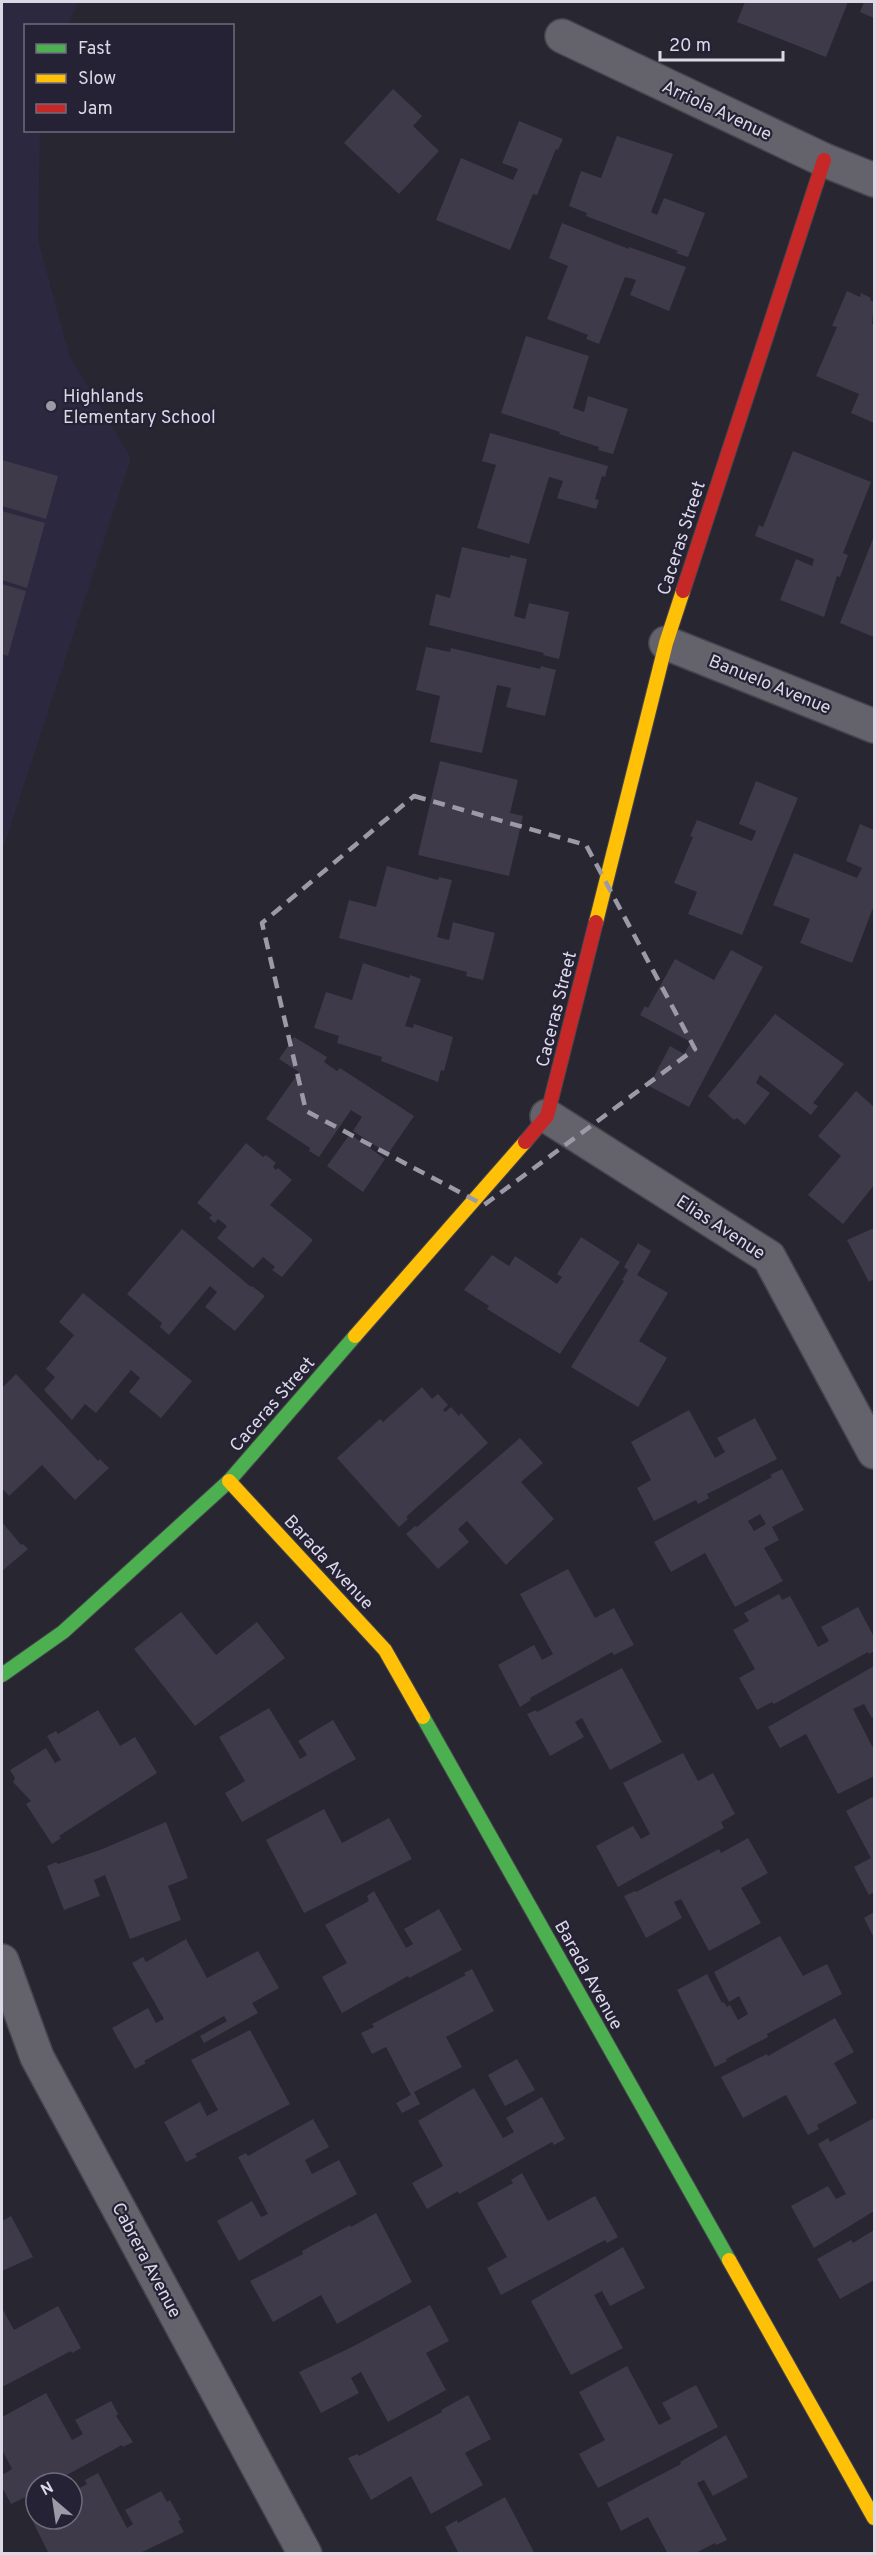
<svg xmlns="http://www.w3.org/2000/svg" width="876" height="2555" font-family="Overpass,sans-serif">
<rect width="100%" height="100%" fill="#282631"/>
<polygon fill="#2c283f" points="2,2 77,2 69,25 26,26 26,130 40,131 38,239 69,355 131,458 2,852"/>
<g fill="#3e3a4a" fill-rule="evenodd">
<polygon points="745,2 848,2 826,57 737,22"/>
<polygon points="864,2 874,2 874,18 860,12"/>
<polygon points="393,89 422,116 413,126 439,151 399,194 344,143"/>
<polygon points="519,121 563,139 558,150 556,149 537,195 533,194 510,250 436,220 461,158 513,180 518,169 502,163"/>
<polygon points="617,136 673,154 651,212 657,215 664,198 705,213 688,257 676,253 678,251 586,216 587,213 569,206 581,171 601,178"/>
<polygon points="562,223 629,249 629,247 686,267 669,311 630,295 636,280 625,277 599,344 586,339 588,335 547,319 568,266 549,258"/>
<polygon points="847,291 860,297 861,293 871,298 870,300 874,302 872,324 874,325 874,423 851,413 859,394 816,376 837,327 832,326"/>
<polygon points="526,336 589,356 573,408 584,412 588,396 628,409 613,454 598,450 599,447 559,434 560,432 501,413"/>
<polygon points="490,433 608,466 605,477 602,476 595,499 599,500 596,509 557,498 563,481 549,477 529,544 477,528 496,465 482,461"/>
<polygon points="793,451 871,482 843,553 848,555 840,577 837,576 824,617 780,600 796,559 812,566 814,559 755,536 759,525 763,527"/>
<polygon points="2,460 58,476 46,519 2,506"/>
<polygon points="2,511 45,523 27,588 2,580"/>
<polygon points="874,536 874,637 840,623"/>
<polygon points="462,547 510,558 510,555 527,559 514,616 525,619 529,603 569,612 559,659 543,655 544,653 429,625 436,594 450,598"/>
<polygon points="2,584 26,591 8,656 2,654"/>
<polygon points="426,647 450,652 451,648 540,669 541,666 556,670 545,716 506,707 511,688 497,685 482,753 430,742 440,696 416,690"/>
<polygon points="440,761 518,780 510,813 523,816 509,876 418,855"/>
<polygon points="756,781 798,798 742,935 688,914 697,892 674,883 693,837 690,836 697,820 752,841 756,831 739,824"/>
<polygon points="860,824 874,830 874,905 852,963 800,943 810,919 773,905 794,853 857,878 862,868 846,861"/>
<polygon points="387,866 438,880 439,877 452,880 437,937 449,940 453,922 495,933 483,980 466,976 467,972 339,938 349,900 376,907"/>
<polygon points="731,950 763,967 689,1107 649,1086 670,1046 684,1054 691,1042 640,1015 645,1006 648,1008 675,959 714,980"/>
<polygon points="363,963 409,978 410,975 421,979 405,1026 413,1028 414,1024 453,1037 444,1071 441,1070 438,1082 381,1061 382,1057 337,1043 339,1036 314,1028 326,992 352,1000"/>
<polygon points="775,1014 844,1064 813,1103 818,1106 811,1115 760,1075 756,1083 770,1093 745,1125 737,1118 734,1120 708,1096"/>
<polygon points="294,1037 327,1057 324,1062 337,1071 340,1068 414,1116 388,1154 353,1131 362,1117 351,1110 319,1157 309,1151 310,1148 266,1119 299,1072 279,1059"/>
<polygon points="856,1091 874,1107 874,1185 843,1224 808,1195 841,1156 818,1136"/>
<polygon points="350,1134 385,1159 363,1192 327,1166"/>
<polygon points="246,1143 263,1157 266,1155 276,1163 273,1167 276,1170 278,1168 292,1180 270,1205 313,1240 282,1277 272,1270 275,1267 263,1257 253,1268 217,1238 227,1226 218,1219 215,1223 209,1218 212,1215 197,1203"/>
<polygon points="874,1228 874,1279 869,1282 847,1240"/>
<polygon points="182,1229 251,1287 252,1286 265,1296 235,1331 205,1307 217,1292 210,1286 169,1335 160,1327 162,1323 127,1294"/>
<polygon points="581,1237 620,1262 560,1354 487,1309 489,1306 464,1290 492,1255 509,1266 515,1256 557,1284 562,1277 557,1274"/>
<polygon points="638,1243 651,1251 637,1275 668,1293 639,1341 667,1358 638,1407 571,1367 624,1281 622,1280 628,1270 624,1267"/>
<polygon points="83,1293 192,1381 161,1418 129,1392 140,1378 131,1370 96,1413 85,1404 72,1420 44,1390 55,1377 46,1369 74,1335 59,1322"/>
<polygon points="16,1374 98,1461 100,1459 109,1468 75,1500 42,1465 9,1496 2,1488 2,1388"/>
<polygon points="422,1387 432,1399 438,1394 448,1405 443,1410 445,1412 451,1407 459,1416 461,1413 488,1443 406,1517 408,1519 399,1527 337,1458 380,1419 383,1422"/>
<polygon points="689,1410 715,1458 725,1452 717,1438 755,1418 777,1459 707,1494 709,1498 698,1504 696,1500 654,1521 637,1488 651,1480 631,1442"/>
<polygon points="520,1438 543,1463 521,1482 554,1519 506,1565 467,1521 458,1529 469,1542 438,1569 406,1534 415,1526 417,1527"/>
<path d="M782,1469L804,1510L772,1527L779,1540L764,1548L783,1581L735,1607L705,1553L671,1572L654,1542L772,1477L770,1475ZM760,1514L766,1524L754,1531L748,1521Z"/>
<polygon points="2,1522 21,1545 23,1544 28,1549 2,1571"/>
<polygon points="568,1569 595,1618 614,1608 634,1645 614,1655 612,1652 530,1698 531,1700 520,1707 498,1665 534,1645 542,1660 553,1654 520,1594"/>
<polygon points="779,1594 782,1600 790,1596 818,1647 829,1641 821,1627 858,1607 874,1637 874,1651 869,1654 868,1652 774,1704 772,1702 757,1710 739,1678 755,1669 733,1630 749,1621 744,1613"/>
<polygon points="181,1612 216,1655 257,1622 285,1658 195,1726 134,1649"/>
<polygon points="874,1666 874,1716 872,1718 864,1704 853,1709 874,1750 874,1776 838,1794 806,1734 780,1748 768,1727"/>
<polygon points="622,1668 662,1742 610,1770 582,1718 575,1722 584,1737 550,1756 527,1714 536,1710 537,1712"/>
<polygon points="269,1708 300,1759 307,1755 298,1741 333,1720 356,1759 242,1822 225,1793 245,1781 219,1737"/>
<polygon points="98,1710 120,1746 135,1737 157,1773 59,1836 61,1838 52,1844 26,1804 31,1801 13,1782 15,1778 10,1770 46,1748 55,1763 61,1760 47,1736 56,1731 58,1734"/>
<polygon points="683,1753 698,1781 713,1773 735,1814 721,1822 724,1828 618,1887 596,1846 633,1826 641,1839 650,1834 623,1783"/>
<polygon points="874,1796 874,1892 869,1895 854,1867 871,1858 846,1811"/>
<polygon points="324,1809 342,1843 389,1818 412,1859 304,1913 266,1840"/>
<polygon points="166,1822 188,1878 168,1886 181,1920 130,1939 105,1875 94,1880 100,1896 64,1910 47,1866 56,1862 58,1864 100,1850"/>
<polygon points="748,1838 768,1873 741,1888 761,1923 709,1951 681,1899 674,1902 682,1918 646,1938 624,1896 635,1891 636,1892 719,1849 721,1853"/>
<polygon points="374,1891 406,1948 413,1944 404,1929 439,1909 462,1950 409,1978 408,1976 342,2013 322,1977 347,1963 325,1925 369,1901 367,1896"/>
<polygon points="874,1912 874,1938 864,1918"/>
<polygon points="780,1936 803,1976 827,1964 842,1994 767,2034 768,2037 726,2059 727,2061 715,2067 677,1990 707,1974 722,2003 724,2002 727,2007 730,2005 738,2020 748,2014 739,1996 729,2002 714,1972"/>
<polygon points="186,1939 207,1978 258,1951 279,1988 252,2003 258,2013 204,2043 200,2036 227,2021 224,2016 144,2061 146,2063 135,2069 112,2028 148,2008 156,2023 164,2019 132,1963 143,1957 146,1962"/>
<polygon points="472,1969 494,2011 446,2037 462,2067 414,2092 420,2104 402,2113 396,2103 411,2095 386,2047 372,2054 361,2033 374,2027 372,2024 466,1975 464,1973"/>
<polygon points="835,2018 854,2052 834,2063 857,2103 817,2125 819,2129 808,2135 786,2095 743,2118 721,2077 767,2054 768,2056"/>
<polygon points="250,2030 290,2104 195,2154 197,2157 186,2162 164,2122 200,2102 207,2116 218,2110 191,2060"/>
<polygon points="517,2059 535,2090 505,2106 488,2075"/>
<polygon points="474,2088 503,2138 514,2132 506,2118 542,2097 565,2139 554,2145 552,2142 459,2194 458,2191 427,2209 412,2183 443,2166 418,2121"/>
<polygon points="874,2118 874,2211 814,2248 791,2206 828,2186 836,2199 846,2194 818,2144 828,2138 830,2142"/>
<polygon points="313,2119 329,2147 305,2160 312,2174 339,2160 357,2194 291,2230 239,2261 217,2221 252,2201 261,2217 268,2214 238,2157 246,2153 248,2156"/>
<polygon points="522,2173 548,2221 595,2196 618,2237 607,2243 605,2240 501,2295 487,2268 507,2257 477,2203 513,2183 511,2180"/>
<polygon points="376,2213 412,2282 337,2324 321,2295 273,2322 250,2281 303,2254 302,2251 350,2225 351,2227"/>
<polygon points="11,2216 33,2257 2,2271 2,2221"/>
<polygon points="874,2230 874,2280 840,2299 817,2259 851,2240 853,2243"/>
<polygon points="623,2247 645,2288 610,2306 602,2291 594,2295 623,2348 571,2375 531,2301"/>
<polygon points="430,2305 449,2341 426,2353 446,2390 388,2422 361,2372 351,2378 359,2393 321,2413 299,2372 352,2347"/>
<polygon points="58,2306 81,2348 72,2353 71,2351 2,2387 2,2308 14,2330"/>
<polygon points="627,2366 659,2425 671,2419 662,2403 696,2385 718,2427 598,2488 579,2454 605,2440 579,2392"/>
<polygon points="46,2393 72,2440 83,2434 75,2420 111,2401 118,2414 116,2416 133,2442 123,2447 122,2445 52,2483 36,2483 36,2492 11,2504 2,2487 2,2475 12,2469 2,2450 2,2417"/>
<polygon points="468,2395 491,2439 465,2453 483,2485 431,2514 411,2476 371,2500 348,2458 357,2454 359,2456 442,2412 441,2410"/>
<polygon points="726,2435 748,2477 713,2496 704,2480 697,2483 727,2540 716,2545 715,2543 694,2554 668,2554 648,2517 621,2531 607,2503 681,2464 680,2462"/>
<polygon points="98,2473 127,2528 133,2524 125,2510 161,2491 167,2502 170,2500 181,2520 178,2521 184,2532 138,2554 45,2554 48,2552 30,2516 36,2513 36,2519 72,2519 72,2492 87,2484 85,2480"/>
<polygon points="505,2497 535,2554 459,2554 445,2527 457,2520 458,2523"/>
</g>
<g fill="none" stroke-linecap="round" stroke-linejoin="round">
<defs>
<g id="street">
<polyline points="562,36 824,160 874,180"/>
<polyline points="666,643 874,726"/>
<polyline points="547,1116 769,1257 874,1452"/>
<polyline points="2,1961 37,2057 305,2554"/>
</g>
<g id="fast">
<polyline points="2,1675 63,1632 229,1481 355,1336"/>
<polyline points="423,1717 729,2260"/>
</g>
<g id="slow">
<polyline points="596,922 666,643 683,591"/>
<polyline points="355,1336 525,1142"/>
<polyline points="229,1481 385,1650 423,1717"/>
<polyline points="729,2260 874,2518"/>
</g>
<g id="jam">
<polyline points="683,591 824,160"/>
<polyline points="525,1142 547,1116 596,922"/>
</g>
</defs>
<use href="#street" stroke="#46444d" stroke-width="36"/>
<use href="#fast" stroke="#46444d" stroke-width="16"/>
<use href="#slow" stroke="#46444d" stroke-width="16"/>
<use href="#jam" stroke="#46444d" stroke-width="16"/>
<use href="#street" stroke="#64626b" stroke-width="33"/>
<use href="#fast" stroke="#4caf50" stroke-width="14"/>
<use href="#slow" stroke="#ffc107" stroke-width="14"/>
<use href="#jam" stroke="#c62828" stroke-width="14"/>
</g>
<path fill="none" stroke="#9c9aa7" stroke-width="4.5" stroke-dasharray="12 8" stroke-linejoin="round" d="M414,796L586,845L695,1049L484,1205L306,1111L262,923Z"/>
<circle fill="#9c9aa7" stroke="#252235" stroke-width="2" cx="51" cy="406" r="6"/>
<g text-anchor="middle" stroke-width="4.5" stroke-linejoin="round" paint-order="stroke">
<g font-size="18" fill="#dbd9e6" stroke="#252235">
<text transform="translate(717 110) rotate(25)" y="6">Arriola Avenue</text>
<text transform="translate(681 538) rotate(-72)" y="6">Caceras Street</text>
<text transform="translate(770 684) rotate(22)" y="6">Banuelo Avenue</text>
<text transform="translate(556 1009) rotate(-76)" y="6">Caceras Street</text>
<text transform="translate(721 1227) rotate(33)" y="6">Elias Avenue</text>
<text transform="translate(272 1404) rotate(-49)" y="6">Caceras Street</text>
<text transform="translate(329 1562) rotate(47)" y="6">Barada Avenue</text>
<text transform="translate(589 1975) rotate(61)" y="6">Barada Avenue</text>
<text transform="translate(147 2260) rotate(62)" y="6">Cabrera Avenue</text>
</g>
<g font-size="18" fill="#dbd9e6" stroke="#252235" text-anchor="start">
<text x="63" y="402">Highlands<tspan x="63" dy="21">Elementary School</tspan></text>
</g>
</g>
<rect width="876" height="2555" fill="none" stroke="#dbd9e6" stroke-width="6"/>
<rect x="24" y="24" width="210" height="108" fill="#252235" stroke="#6e6b7c" stroke-width="1.5"/>
<rect x="36" y="44" width="30" height="9" fill="#4caf50" stroke="#6e6b7c" stroke-width="1.5"/>
<text x="78" y="54" font-size="18" fill="#dbd9e6">Fast</text>
<rect x="36" y="74" width="30" height="9" fill="#ffc107" stroke="#6e6b7c" stroke-width="1.5"/>
<text x="78" y="84" font-size="18" fill="#dbd9e6">Slow</text>
<rect x="36" y="104" width="30" height="9" fill="#c62828" stroke="#6e6b7c" stroke-width="1.5"/>
<text x="78" y="114" font-size="18" fill="#dbd9e6">Jam</text>
<g transform="translate(54 2501) rotate(331)"><circle r="28" fill="#252235" stroke="#6e6b7c" stroke-width="1.5"/>
<path d="M0-4.5L10 22L0 15L-10 22Z" fill="#9c9aa7"/>
<text y="-9" font-size="16" font-weight="bold" text-anchor="middle" fill="#dbd9e6">N</text>
</g>
<path d="M660 51v9h123v-9" fill="none" stroke="#dbd9e6" stroke-width="3"/>
<text x="669" y="51" font-size="18" fill="#dbd9e6" stroke="#252235" stroke-width="4.5" paint-order="stroke">20 m</text>
</svg>
